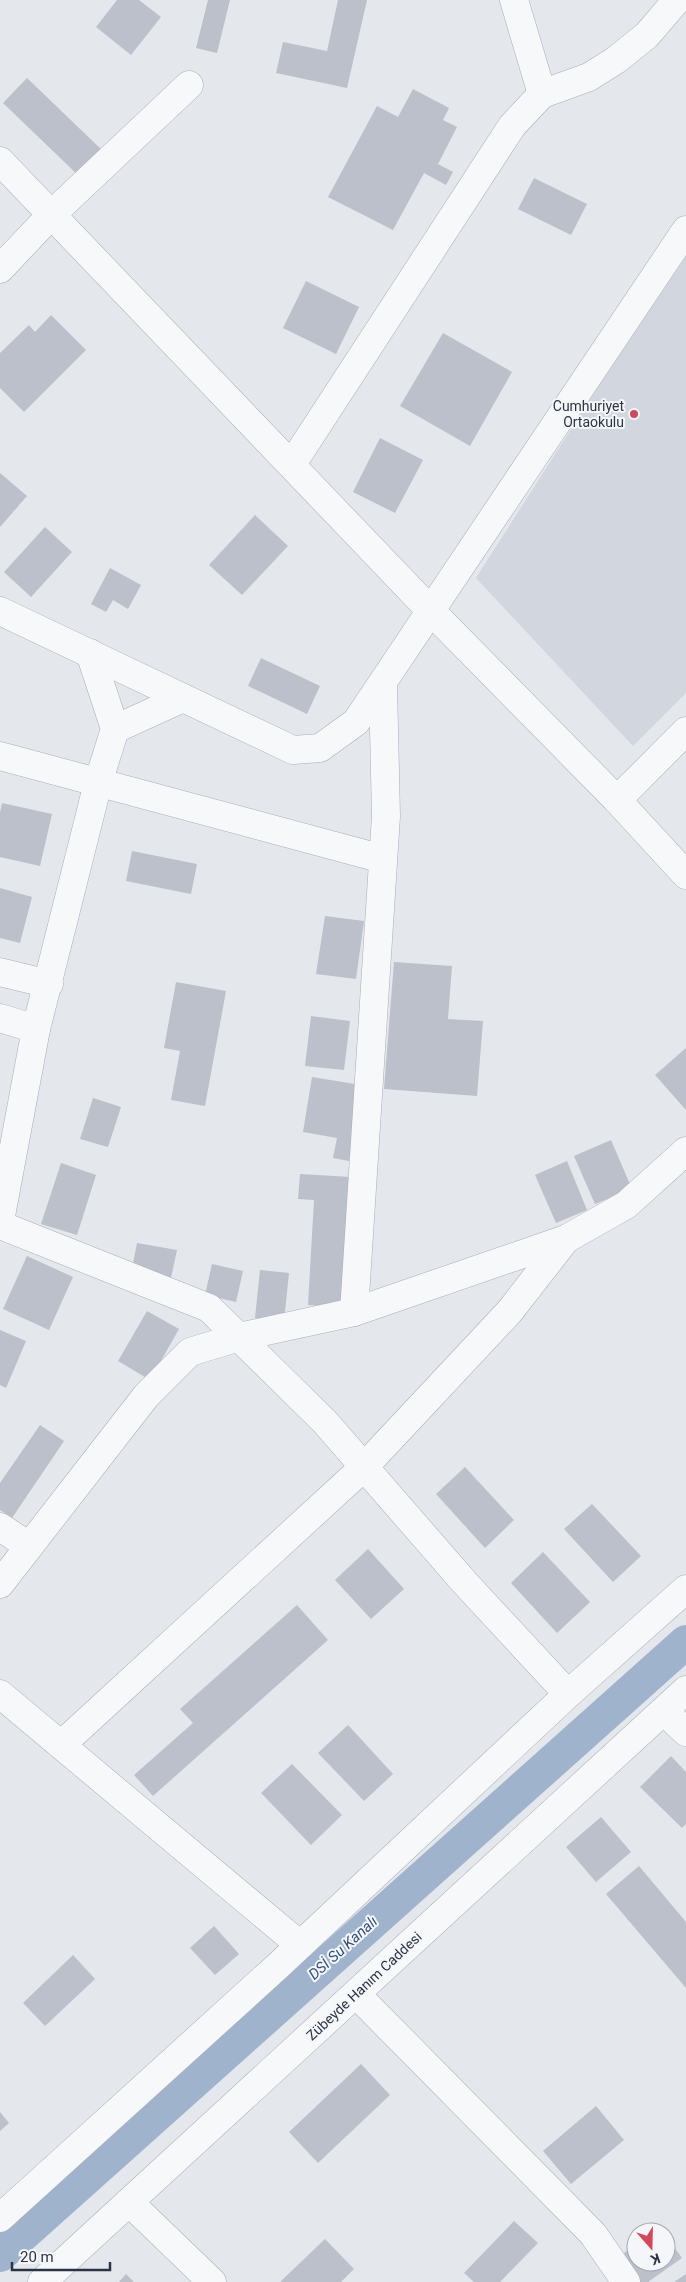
<svg xmlns="http://www.w3.org/2000/svg" width="686" height="2282" font-family="Roboto,sans-serif">
<rect width="100%" height="100%" fill="#e4e7ec"/>
<polygon fill="#d2d6de" points="686,249 686,693 633,746 476,578"/>
<g fill="none" stroke-linecap="round" stroke-linejoin="round">
<polyline stroke="#9fb4cc" stroke-width="34" points="0,2255 686,1642"/>
</g>
<g fill="#bbc0ca">
<polygon points="117,0 139,0 161,17 131,55 96,27"/>
<polygon points="208,0 230,0 217,53 196,48"/>
<polygon points="338,0 367,0 347,88 276,73 283,42 327,51"/>
<polygon points="27,78 104,152 80,177 3,103"/>
<polygon points="413,89 449,108 443,120 457,127 438,164 453,172 446,185 424,173 393,230 328,197 377,106 398,117"/>
<polygon points="534,178 587,204 571,235 518,209"/>
<polygon points="306,281 359,307 336,354 283,328"/>
<polygon points="51,315 86,350 24,412 0,388 0,353 29,325 35,332"/>
<polygon points="443,333 512,372 470,446 400,406"/>
<polygon points="380,438 423,460 395,513 353,492"/>
<polygon points="0,473 27,496 0,527"/>
<polygon points="255,515 288,546 242,595 209,565"/>
<polygon points="45,527 72,552 31,597 4,572"/>
<polygon points="110,568 141,585 128,609 113,600 106,612 91,604"/>
<polygon points="261,658 320,686 307,714 248,686"/>
<polygon points="2,803 52,814 40,866 0,857 0,813"/>
<polygon points="132,851 197,864 191,894 126,881"/>
<polygon points="0,888 32,897 20,943 0,938"/>
<polygon points="325,916 364,921 356,979 316,974"/>
<polygon points="394,962 452,966 448,1019 483,1021 477,1096 384,1089"/>
<polygon points="176,982 226,991 205,1106 171,1100 180,1051 164,1048"/>
<polygon points="311,1016 350,1021 344,1070 305,1066"/>
<polygon points="686,1048 686,1110 655,1075"/>
<polygon points="312,1077 361,1085 349,1161 333,1158 337,1138 303,1132"/>
<polygon points="93,1098 121,1107 108,1147 80,1139"/>
<polygon points="611,1140 632,1189 595,1204 574,1156"/>
<polygon points="567,1161 587,1210 556,1223 535,1175"/>
<polygon points="61,1163 96,1175 77,1235 41,1224"/>
<polygon points="300,1174 351,1177 344,1307 308,1305 314,1200 298,1199"/>
<polygon points="137,1243 177,1250 170,1282 131,1274"/>
<polygon points="27,1256 73,1277 49,1330 3,1309"/>
<polygon points="212,1264 243,1271 236,1302 205,1295"/>
<polygon points="260,1270 289,1273 284,1321 255,1318"/>
<polygon points="147,1311 179,1329 150,1380 118,1361"/>
<polygon points="0,1330 26,1341 6,1388 0,1385"/>
<polygon points="40,1425 64,1441 12,1518 0,1510 0,1483"/>
<polygon points="465,1467 514,1520 485,1548 436,1494"/>
<polygon points="592,1504 641,1556 613,1582 564,1529"/>
<polygon points="368,1549 404,1589 371,1619 335,1580"/>
<polygon points="543,1552 590,1602 557,1633 511,1583"/>
<polygon points="297,1605 328,1640 153,1796 134,1775 193,1723 180,1709"/>
<polygon points="348,1725 393,1774 364,1801 318,1753"/>
<polygon points="671,1756 686,1772 686,1824 682,1828 640,1787"/>
<polygon points="292,1764 342,1815 311,1845 261,1793"/>
<polygon points="601,1817 631,1852 596,1882 566,1847"/>
<polygon points="639,1866 686,1922 686,1988 606,1894"/>
<polygon points="214,1926 239,1954 215,1975 190,1948"/>
<polygon points="73,1955 95,1979 45,2026 23,2003"/>
<polygon points="361,2064 390,2095 318,2163 289,2132"/>
<polygon points="596,2106 624,2140 571,2184 543,2151"/>
<polygon points="0,2112 9,2123 0,2131"/>
<polygon points="514,2221 538,2243 500,2282 474,2282 464,2273"/>
<polygon points="666,2236 682,2258 648,2282 640,2282 621,2255 636,2245 636,2262 666,2262"/>
<polygon points="325,2239 354,2269 341,2282 280,2282"/>
<polygon points="126,2274 134,2282 119,2282"/>
<polygon points="686,2274 686,2282 674,2282"/>
</g>
<g fill="none" stroke-linecap="round" stroke-linejoin="round">
<defs>
<g id="minor">
<polyline points="514,0 542,94"/>
<polyline points="0,161 430,610 617,800 686,875"/>
<polyline points="0,269 51,215 189,85"/>
<polyline points="292,464 512,126 542,94 589,77 616,60 647,35 677,0"/>
<polyline points="0,611 293,750 320,748 356,722 686,230"/>
<polyline points="115,729 183,698"/>
<polyline points="0,756 383,859"/>
<polyline points="617,800 686,731"/>
<polyline points="0,972 49,984"/>
<polyline points="0,1018 36,1029"/>
<polyline points="0,1221 36,1029 98,783 115,729 90,653"/>
<polyline points="0,1225 209,1308 325,1422 465,1583 568,1694"/>
<polyline points="354,1312 386,816 383,685"/>
<polyline points="0,1527 29,1546"/>
<polyline points="0,1584 146,1396 190,1352 239,1337 354,1312 566,1239 626,1205 686,1151"/>
<polyline points="0,1694 300,1945"/>
<polyline points="664,1711 686,1732"/>
<polyline points="61,1745 364,1467 510,1311 566,1239"/>
<polyline points="356,1994 593,2234 626,2282"/>
<polyline points="129,2202 212,2282"/>
<polyline points="0,2218 280,1964 568,1694 686,1589"/>
</g>
<polyline id="tertiary" points="42,2282 686,1690"/>
</defs>
<use href="#minor" stroke="#a9aeb7" stroke-width="29"/>
<use href="#tertiary" stroke="#a9aeb7" stroke-width="29"/>
<use href="#minor" stroke="#f7f8fa" stroke-width="28"/>
<use href="#tertiary" stroke="#f7f8fa" stroke-width="28"/>
</g>
<circle fill="#d1495b" stroke="#f4f6f9" stroke-width="2" cx="634" cy="414" r="5"/>
<g text-anchor="middle" stroke-width="4" stroke-linejoin="round" paint-order="stroke">
<g font-size="14" fill="#2b3445" stroke="#f4f6f9" text-anchor="end">
<text x="624" y="411">Cumhuriyet<tspan x="624" dy="16">Ortaokulu</tspan></text>
</g>
<g font-size="14" fill="#2b3445" stroke="#f4f6f9">
<text transform="translate(364 1986) rotate(-43)" y="5">Zübeyde Hanım Caddesi</text>
</g>
<g font-size="15" font-style="italic" fill="#34527a" stroke="#f4f6f9">
<text transform="translate(343 1948) rotate(-42)" y="5">DSİ Su Kanalı</text>
</g>
</g>
<g transform="translate(651 2247) rotate(160)"><circle r="24" fill="#f4f6f9" stroke="#a4a8b1"/>
<path d="M0-4L9 19L0 12L-9 19Z" fill="#d1495b"/>
<text y="-8" font-size="14" font-weight="bold" text-anchor="middle" fill="#2b3445">K</text>
</g>
<path d="M12 2262v8h98v-8" fill="none" stroke="#2b3445" stroke-width="2.5"/>
<text x="20" y="2262" font-size="15" fill="#2b3445" stroke="#f4f6f9" stroke-width="4" paint-order="stroke">20 m</text>
</svg>
